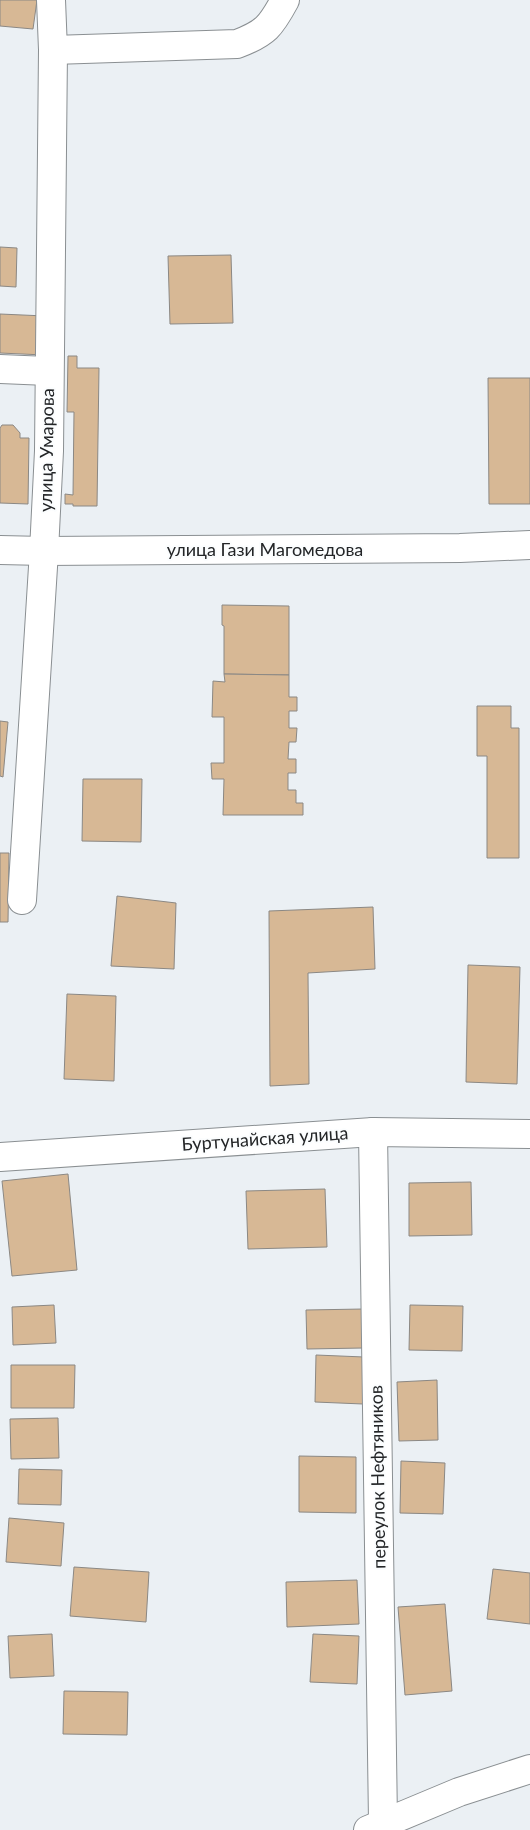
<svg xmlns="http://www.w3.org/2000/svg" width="530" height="1830" font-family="Lato,sans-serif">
<rect width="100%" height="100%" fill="#ebf0f4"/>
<g fill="#d7b895" stroke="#8b8884">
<polygon points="0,0 37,0 33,29 0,26"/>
<polygon points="0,247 17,248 16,287 0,286"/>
<polygon points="231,255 233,323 170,324 168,256"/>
<polygon points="0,314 45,316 44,355 0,353"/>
<polygon points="68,356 77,356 77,368 99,368 97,506 73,506 73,504 65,504 65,494 73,495 74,412 67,412"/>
<polygon points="488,378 530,378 530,504 489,504"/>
<polygon points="2,425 13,425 20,433 20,438 29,438 28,504 0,503 0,428"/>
<polygon points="222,605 289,606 289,675 224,674 224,626 222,625"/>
<polygon points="224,674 289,675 289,697 297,697 297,711 289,711 289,728 297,728 296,742 289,742 288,759 296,759 296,773 288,773 288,790 296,790 296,803 303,803 303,815 223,815 224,779 212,779 211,763 224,763 224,717 212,717 213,681 225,682"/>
<polygon points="477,706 511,706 511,728 519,728 519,858 487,858 487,756 477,756"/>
<polygon points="0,721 8,722 3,777 0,776"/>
<polygon points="83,779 142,779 141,842 82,841"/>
<polygon points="0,853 9,853 8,922 0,922"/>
<polygon points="117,896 176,903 174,969 111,966"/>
<polygon points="373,907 375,969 308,973 309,1084 270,1086 269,911"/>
<polygon points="468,965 520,967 517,1084 466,1082"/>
<polygon points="67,994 116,996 114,1081 64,1079"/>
<polygon points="68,1174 77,1270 12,1276 2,1181"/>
<polygon points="471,1182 472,1235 409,1236 409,1183"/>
<polygon points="325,1189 327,1247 248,1249 246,1191"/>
<polygon points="54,1305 56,1343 13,1345 12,1307"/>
<polygon points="410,1305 463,1306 462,1351 409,1350"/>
<polygon points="363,1309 363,1348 307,1349 306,1310"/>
<polygon points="316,1355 364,1357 363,1404 315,1402"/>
<polygon points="11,1365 75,1365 74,1408 11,1408"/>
<polygon points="437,1380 438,1440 399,1441 397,1382"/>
<polygon points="58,1418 59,1458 11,1459 10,1419"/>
<polygon points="299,1456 356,1457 356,1513 299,1512"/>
<polygon points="401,1461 445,1463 443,1514 400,1513"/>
<polygon points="19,1469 62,1470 61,1505 18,1504"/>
<polygon points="9,1518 64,1523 61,1566 6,1562"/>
<polygon points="74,1567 149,1572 146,1622 70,1616"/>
<polygon points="493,1569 530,1573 530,1624 487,1619"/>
<polygon points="357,1580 359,1624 287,1627 286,1582"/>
<polygon points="445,1604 452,1691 405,1695 398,1607"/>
<polygon points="52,1634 54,1676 10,1678 8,1636"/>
<polygon points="313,1634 359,1636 357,1684 310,1682"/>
<polygon points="64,1691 128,1692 127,1735 63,1734"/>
</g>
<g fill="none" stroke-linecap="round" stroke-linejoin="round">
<defs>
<g id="minor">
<path d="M53,50L237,44C266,33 271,26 285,0"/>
<polyline points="0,369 48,371"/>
<polyline points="0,550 44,551 460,548 530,545"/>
<polyline points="22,900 44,551 49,451 53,50 51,0"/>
<polyline points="373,1132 383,1822"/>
<polyline points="0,1157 373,1132 530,1134"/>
<polyline points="368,1830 459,1792 530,1769"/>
</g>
</defs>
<use href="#minor" stroke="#8a8f92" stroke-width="30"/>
<use href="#minor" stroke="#fff" stroke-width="28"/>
</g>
<g text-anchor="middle" stroke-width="4" stroke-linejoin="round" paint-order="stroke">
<g font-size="18" fill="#232527" stroke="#fbfdfe">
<text transform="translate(47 450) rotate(-89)" y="6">улица Умарова</text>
<text x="265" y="556">улица Гази Магомедова</text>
<text transform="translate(265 1139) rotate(-4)" y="6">Буртунайская улица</text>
<text transform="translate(378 1477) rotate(-91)" y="6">переулок Нефтяников</text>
</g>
</g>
</svg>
